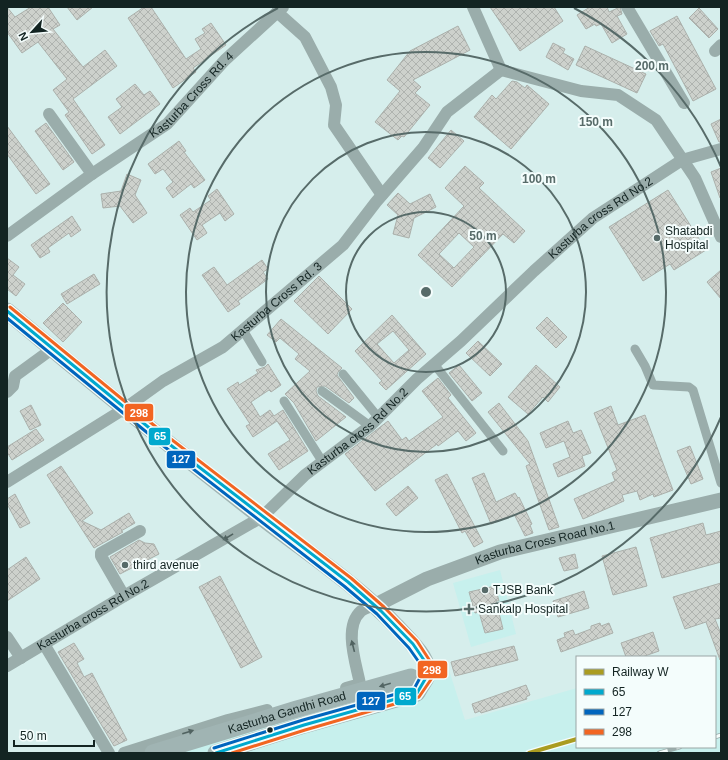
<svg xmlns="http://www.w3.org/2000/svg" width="728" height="760" font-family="Helvetica,sans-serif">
<defs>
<pattern id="building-cross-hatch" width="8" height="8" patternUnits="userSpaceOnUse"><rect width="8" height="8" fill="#cdd1cc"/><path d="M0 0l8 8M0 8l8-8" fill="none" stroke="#afb3af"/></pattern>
</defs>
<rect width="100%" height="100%" fill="#d6eeec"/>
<g fill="#c7f0ed">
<polygon points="500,570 516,634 471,647 453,583"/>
<polygon points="721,657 721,753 170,753 449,670 465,720 577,688 577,747 715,747 715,658"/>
</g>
<g fill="url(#building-cross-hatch)" stroke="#abb0ab" fill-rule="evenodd">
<polygon points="7,7 15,17 31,7 48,7 60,25 53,29 83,67 105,50 117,66 73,99 105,145 92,154 65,115 69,112 53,90 67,79 38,42 22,53 7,32"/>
<polygon points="67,7 93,7 77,20"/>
<polygon points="144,7 151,7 186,59 201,49 195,39 205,33 202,29 211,23 226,45 193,68 196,72 173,88 128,18"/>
<polygon points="490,7 554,7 563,21 520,51"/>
<polygon points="590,7 607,7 609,12 620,7 622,14 617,16 627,34 612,43 601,24 596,26 595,24 586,29 577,15"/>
<polygon points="699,8 718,29 709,38 689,18"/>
<polygon points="677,16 716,89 693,101 663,44 659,46 650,31"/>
<polygon points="458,26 470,50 413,80 421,87 415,93 430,105 404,137 402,136 398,140 375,122 400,91 387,80 410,51"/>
<polygon points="553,43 565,49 563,53 574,59 568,70 546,57"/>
<polygon points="585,46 646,74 637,93 576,65"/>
<polygon points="512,81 517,82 525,88 527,85 549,104 511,149 474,117 492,95 496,99"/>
<polygon points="135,84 144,95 150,91 160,104 120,134 108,117 122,107 116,99"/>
<polygon points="721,119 721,142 719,142 711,124"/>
<polygon points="46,123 74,162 63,170 35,131"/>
<polygon points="7,126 50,184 36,194 7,154"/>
<polygon points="451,130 464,141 440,168 428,158"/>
<polygon points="179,141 186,151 184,152 205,180 194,188 191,184 173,198 166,188 173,182 163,169 155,174 148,164"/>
<path d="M465,166L484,183L479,188L525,231L514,243L503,234L452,287L418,255L464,206L445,188ZM459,233L474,247L454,268L439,254Z"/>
<polygon points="721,168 721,197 720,198 711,172"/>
<polygon points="127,174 141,180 135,195 147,213 133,223 120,206 103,208 101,194 121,191"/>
<polygon points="217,189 234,214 225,221 220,213 202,225 207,233 197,240 180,215 190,208 193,212 211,200 208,196"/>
<polygon points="668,190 706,250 674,270 670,264 643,281 609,227"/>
<polygon points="398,193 410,204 430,194 436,207 414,218 409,238 393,234 398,215 387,205"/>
<polygon points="72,216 81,230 71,237 69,233 48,248 50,252 40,258 31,245"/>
<polygon points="7,258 19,267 13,275 25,284 16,296 7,289"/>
<polygon points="262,260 268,269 263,272 268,279 238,301 240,304 228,312 202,275 214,267 227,285"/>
<polygon points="721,270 721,299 707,282"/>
<polygon points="94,274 100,284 67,304 61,294"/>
<polygon points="319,276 352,309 328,334 294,301"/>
<polygon points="63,303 82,322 63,342 43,323"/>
<path d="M392,315L426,354L386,390L379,383L382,381L355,351ZM393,331L409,350L394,363L377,344Z"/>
<polygon points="547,317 567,337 556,348 536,328"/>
<polygon points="281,319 342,368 338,372 337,375 354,398 349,403 325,386 317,387 316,391 318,396 346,417 316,441 294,403 285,394 310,371 295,359 299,354 280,338 276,342 267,335"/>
<polygon points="478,341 502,364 490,376 466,353"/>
<polygon points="268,364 281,385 271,392 269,390 251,402 260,417 270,410 274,416 283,410 308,451 279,470 268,454 290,440 277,421 253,437 246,426 250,424 227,389 238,382 239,385 258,373 256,370 265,367"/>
<polygon points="459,365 482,393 472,401 449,373"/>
<polygon points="536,365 560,387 548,402 543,397 528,414 508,397"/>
<polygon points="438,378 451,395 448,398 476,433 466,441 458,431 438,446 437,444 375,491 345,454 388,421 402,440 406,437 409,441 443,417 422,391"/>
<polygon points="499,403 528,441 559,527 549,530 526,466 530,464 488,412"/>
<polygon points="31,405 41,425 30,430 20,411"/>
<polygon points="611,406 618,425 645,415 673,490 654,497 653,494 640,500 637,491 622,495 624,501 583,519 574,499 615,481 612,473 617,470 594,413"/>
<polygon points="568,421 573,433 581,430 591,453 582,456 585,466 558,477 553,464 570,457 564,441 546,448 540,433"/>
<polygon points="36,429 44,440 12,460 7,452 7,447"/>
<polygon points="690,446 703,479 691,484 677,451"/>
<polygon points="61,466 93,513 82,521 101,530 129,513 135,523 121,531 123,532 94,548 47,475"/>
<polygon points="484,473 496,502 515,493 518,498 519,497 532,524 530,525 533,533 525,536 514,514 491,524 472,478"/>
<polygon points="447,474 483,542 474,547 465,531 462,533 435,480"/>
<polygon points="408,486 418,498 396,516 386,504"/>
<polygon points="15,494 30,523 20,528 7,504 7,499"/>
<polygon points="703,523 706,535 721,531 721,562 662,578 650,538"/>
<polygon points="139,540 145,543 154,544 159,554 120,574 110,557"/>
<polygon points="636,547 647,586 613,595 602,556"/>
<polygon points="575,554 578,568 564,571 559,558"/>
<polygon points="26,557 40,579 7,601 7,570"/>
<polygon points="220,576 262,657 241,668 199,587"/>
<polygon points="721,583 721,618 715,619 721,634 720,660 706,622 685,629 673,597"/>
<polygon points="495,586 499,601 496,601 503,629 485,633 479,612 475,613 469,592"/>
<polygon points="584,591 589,608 558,617 553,601"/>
<polygon points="600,623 601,626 609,623 613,633 561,652 557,640 565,637 564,633 573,630 575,635 591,629 591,626"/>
<polygon points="653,632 659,651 642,657 626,657 621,643"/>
<polygon points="74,643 84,659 77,663 84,677 92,673 127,740 114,746 58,652"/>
<polygon points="514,646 518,660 455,676 451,662"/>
<polygon points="526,685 530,695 526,697 527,699 481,713 480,711 475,713 472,704"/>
</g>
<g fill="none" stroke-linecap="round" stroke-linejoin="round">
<g stroke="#9aadab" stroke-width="9">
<polyline points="243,330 262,362"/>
<polyline points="635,349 645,366 653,385 689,387 693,390 721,483"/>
<polyline points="434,364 503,451"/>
<polyline points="343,374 378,417"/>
<polyline points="322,391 370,426"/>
<polyline points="284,401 322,461"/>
</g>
<g stroke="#9aadab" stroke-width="12">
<polyline points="473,7 501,70 581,91 618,95 656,120 695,178 721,237"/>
<polyline points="627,7 684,103"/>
<polyline points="277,12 305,37 331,87 336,105 334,125 382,195"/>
<polyline points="715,51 721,45"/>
<polyline points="49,114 92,174"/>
<path id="s1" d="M7,236L92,174L167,124L225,60L283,7"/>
<polyline points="7,392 13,386 15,376 52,349"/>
<path id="s2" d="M7,482L124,409L163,381L223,347L343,245L376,202L423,148L447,112L501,70"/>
<polyline points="124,596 101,556 101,553 140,531"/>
<polyline points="7,637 21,658"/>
<polyline points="44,644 109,753"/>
<path id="s3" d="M7,666L124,596L262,517L305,475L370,426L417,379L461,341L534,271L593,218L682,160L721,149"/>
<path d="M346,688L360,684C356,663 343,627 361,611C365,608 372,606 376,605"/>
<polyline points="124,753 228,720 267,710"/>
</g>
<path stroke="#9aadab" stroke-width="15" id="s4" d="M376,605L427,579L500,552L721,500"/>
<g stroke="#a0b4b3" stroke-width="17">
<path d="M7,311C90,381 174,449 260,516C306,552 356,584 396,626C405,636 415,645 422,656C434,677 425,676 417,693L304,725L216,753"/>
<path id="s5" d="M153,753L297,709L411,677L422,683"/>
</g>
<defs>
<g id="rail">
<polyline points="715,737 721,735"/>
<polyline points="659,753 680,747"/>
</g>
</defs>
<use href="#rail" stroke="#9aadab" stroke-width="4.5"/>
<use href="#rail" stroke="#f4fdfc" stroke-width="3" stroke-dasharray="9" stroke-linecap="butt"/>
<defs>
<polyline id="bus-1" points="7,311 164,440 348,582 381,611 413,644 426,663 427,676 417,693 304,725 216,753"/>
<polyline id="bus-2" points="7,318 161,444 344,586 377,614 409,648 421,665 422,674 414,689 303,720 214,748"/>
<polyline id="bus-3" points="10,307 167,436 351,578 384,607 417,641 430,661 433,672 432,678 419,697 305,730 232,753"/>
</defs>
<use href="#bus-1" stroke="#f4fdfc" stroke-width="6"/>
<use href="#bus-2" stroke="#f4fdfc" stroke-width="6"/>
<use href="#bus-3" stroke="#f4fdfc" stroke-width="6"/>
<use href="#bus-1" stroke="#00a9ce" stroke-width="3"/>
<use href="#bus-2" stroke="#0065bd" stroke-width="3"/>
<use href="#bus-3" stroke="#f26522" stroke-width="3"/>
<defs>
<polyline id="rail-1" points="529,753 577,739"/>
</defs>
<use href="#rail-1" stroke="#f4fdfc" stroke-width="7"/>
<use href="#rail-1" stroke="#aa9c20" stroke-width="4"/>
</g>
<defs><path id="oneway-solid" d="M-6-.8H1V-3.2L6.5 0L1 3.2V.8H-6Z"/></defs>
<g fill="#506260">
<use href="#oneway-solid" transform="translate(228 537) rotate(149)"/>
<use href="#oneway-solid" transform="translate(353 646) rotate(-104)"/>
<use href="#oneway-solid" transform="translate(188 732) rotate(-17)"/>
</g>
<use fill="#526563" href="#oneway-solid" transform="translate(385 685) rotate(164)"/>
<g fill="none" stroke="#576b69" stroke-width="2">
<circle cx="426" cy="292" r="80"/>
<circle cx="426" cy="292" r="160"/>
<circle cx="426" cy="292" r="240"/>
<path d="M721 417A320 320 0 1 1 278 8M574 8A320 320 0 0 1 721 167"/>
</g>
<g fill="#576b69" stroke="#f4fdfc" stroke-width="1.5">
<circle cx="657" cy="238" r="4"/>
<circle cx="125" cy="565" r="4"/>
<circle cx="485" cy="590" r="4"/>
<path d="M467 603h4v4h4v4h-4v4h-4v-4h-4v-4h4z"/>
</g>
<circle fill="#132422" stroke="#f4fdfc" stroke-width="1.5" cx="270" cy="730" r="3.5"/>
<g text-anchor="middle" stroke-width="4" stroke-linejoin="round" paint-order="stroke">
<g font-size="12" fill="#132422" stroke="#f4fdfc">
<text dy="4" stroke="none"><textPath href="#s1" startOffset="233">Kasturba Cross Rd. 4</textPath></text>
<text dy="4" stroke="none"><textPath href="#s3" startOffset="748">Kasturba cross Rd No.2</textPath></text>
<text dy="4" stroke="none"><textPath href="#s2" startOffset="325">Kasturba Cross Rd. 3</textPath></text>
<text dy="4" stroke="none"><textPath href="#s3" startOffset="424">Kasturba cross Rd No.2</textPath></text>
<text dy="4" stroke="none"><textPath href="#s4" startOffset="181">Kasturba Cross Road No.1</textPath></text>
<text dy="4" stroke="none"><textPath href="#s3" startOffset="100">Kasturba cross Rd No.2</textPath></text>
<text dy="4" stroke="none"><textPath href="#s5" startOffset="140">Kasturba Gandhi Road</textPath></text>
</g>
<g font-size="12" fill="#132422" stroke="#f4fdfc" text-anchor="start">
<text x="665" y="235">Shatabdi<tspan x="665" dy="14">Hospital</tspan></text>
<text x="133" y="569">third avenue</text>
<text x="493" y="594">TJSB Bank</text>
<text x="478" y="613">Sankalp Hospital</text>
</g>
</g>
<circle cx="426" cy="292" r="6" fill="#576b69" stroke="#f4fdfc" stroke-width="2"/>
<g font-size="12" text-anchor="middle" font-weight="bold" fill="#576b69" stroke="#f4fdfc" stroke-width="4" stroke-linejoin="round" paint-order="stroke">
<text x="652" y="70">200 m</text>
<text x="596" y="126">150 m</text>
<text x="539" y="183">100 m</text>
<text x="483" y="240">50 m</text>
</g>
<g stroke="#f4fdfc" stroke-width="1.5">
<rect x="124" y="403" width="30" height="19" rx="4" fill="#f26522"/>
<rect x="148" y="427" width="23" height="19" rx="4" fill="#00a9ce"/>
<rect x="166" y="450" width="30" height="19" rx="4" fill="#0065bd"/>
<rect x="417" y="660" width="31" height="19" rx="4" fill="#f26522"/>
<rect x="394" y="687" width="23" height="19" rx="4" fill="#00a9ce"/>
<rect x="356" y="691" width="30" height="20" rx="4" fill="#0065bd"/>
</g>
<g font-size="11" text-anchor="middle" font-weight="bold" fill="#fff">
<text x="139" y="417">298</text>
<text x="160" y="440">65</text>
<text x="181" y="463">127</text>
<text x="432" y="674">298</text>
<text x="405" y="700">65</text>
<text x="371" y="705">127</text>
</g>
<rect width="728" height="760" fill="none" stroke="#132422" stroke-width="16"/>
<rect x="576" y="656" width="140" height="92" fill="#f4fdfc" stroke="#9aa6a5"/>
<rect x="584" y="669" width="20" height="6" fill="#aa9c20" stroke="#9aa6a5"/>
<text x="612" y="676" font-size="12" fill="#132422">Railway W</text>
<rect x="584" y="689" width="20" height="6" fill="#00a9ce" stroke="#9aa6a5"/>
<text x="612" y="696" font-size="12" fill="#132422">65</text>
<rect x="584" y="709" width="20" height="6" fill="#0065bd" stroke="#9aa6a5"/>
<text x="612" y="716" font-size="12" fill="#132422">127</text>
<rect x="584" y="729" width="20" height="6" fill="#f26522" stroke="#9aa6a5"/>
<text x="612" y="736" font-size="12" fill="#132422">298</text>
<g transform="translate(32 32) rotate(243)" stroke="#f4fdfc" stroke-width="3" paint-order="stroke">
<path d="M0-3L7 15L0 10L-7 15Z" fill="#132422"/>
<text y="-6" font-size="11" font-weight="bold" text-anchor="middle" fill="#132422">N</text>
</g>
<path d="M14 740v6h80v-6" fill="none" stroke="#132422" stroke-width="2"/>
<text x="20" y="740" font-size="12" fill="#132422" stroke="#f4fdfc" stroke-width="3" paint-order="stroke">50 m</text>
</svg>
